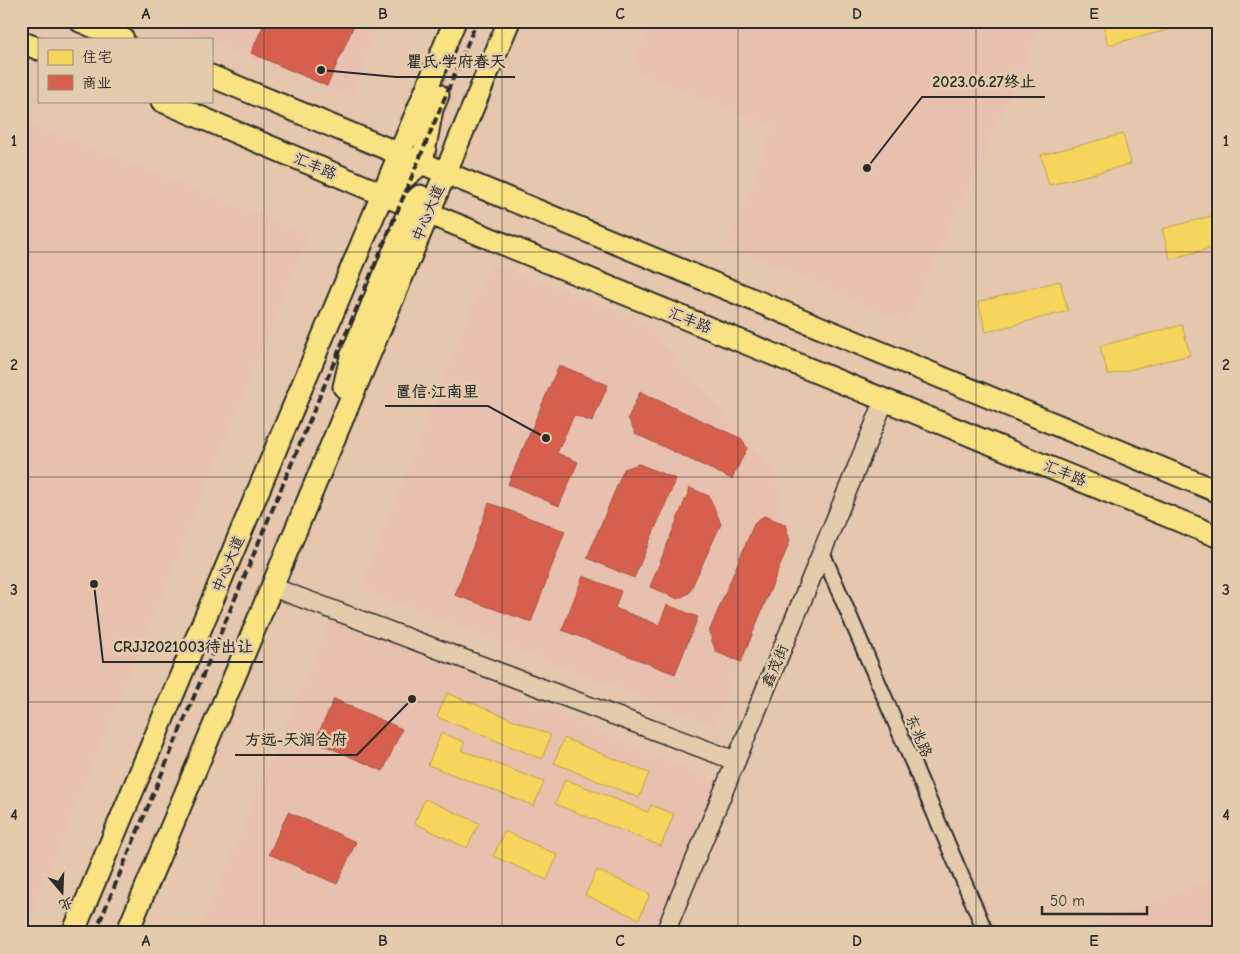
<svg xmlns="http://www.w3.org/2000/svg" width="1240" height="954" font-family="'Comic Neue','LXGW WenKai TC',sans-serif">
<rect width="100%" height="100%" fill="#e5c7ad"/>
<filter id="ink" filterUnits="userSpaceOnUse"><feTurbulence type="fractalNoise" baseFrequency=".02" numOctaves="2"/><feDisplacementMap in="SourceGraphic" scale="10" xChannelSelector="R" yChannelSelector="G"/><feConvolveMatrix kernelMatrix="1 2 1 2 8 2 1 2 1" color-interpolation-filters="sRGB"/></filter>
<g filter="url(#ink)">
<g fill="#e8c1ae">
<polygon points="157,21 381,21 351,98 211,43 211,39 201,39"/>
<polygon points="650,21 1044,21 906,323 726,244 743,210 773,127 631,70"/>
<polygon points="22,120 309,235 24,933 21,933"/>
<polygon points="489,262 644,322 776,472 786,544 715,726 360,589"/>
<polygon points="333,613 722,785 657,933 198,933"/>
<polygon points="1219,876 1219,933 1073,933"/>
</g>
<g fill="#f6d55c" stroke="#b9a24d">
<polygon points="1102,21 1190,21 1191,24 1108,45"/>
<polygon points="1123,134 1131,164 1049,185 1041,155"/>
<polygon points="1219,214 1219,246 1170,259 1162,229"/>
<polygon points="1060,281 1068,311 986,332 978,302"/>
<polygon points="1182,325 1190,355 1108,375 1100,346"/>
<polygon points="447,693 551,735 542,759 437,717"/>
<polygon points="441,733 465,742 461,750 544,782 534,806 428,765"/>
<polygon points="564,738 649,773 639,798 554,763"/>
<polygon points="565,779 648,812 651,805 674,814 661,846 555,804"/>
<polygon points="425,799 479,823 467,848 414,823"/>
<polygon points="505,831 558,855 547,880 493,856"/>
<polygon points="597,870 650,894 639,919 585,895"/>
</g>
<g fill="#d6604d" stroke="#a35043">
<polygon points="265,21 356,21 327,86 251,53"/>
<polygon points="559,365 608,385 592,422 574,415 557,453 578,462 559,506 508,484"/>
<polygon points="640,392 742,439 747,448 732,479 636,434 628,418"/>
<polygon points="639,464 676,479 634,578 587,558 624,469"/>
<polygon points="690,488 709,496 721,524 689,593 678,599 650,587"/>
<polygon points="489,503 565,531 531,622 455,595"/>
<polygon points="764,516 785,524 790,541 741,662 716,652 709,632 755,522"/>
<polygon points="583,576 621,591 615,608 659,625 667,605 698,617 675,674 562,630"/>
<polygon points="334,699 402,729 383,771 315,741"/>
<polygon points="288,812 356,842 337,884 269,854"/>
<polygon points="240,926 254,933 238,933"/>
</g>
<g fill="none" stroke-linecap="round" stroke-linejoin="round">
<defs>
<polyline id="minor" points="822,552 986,933"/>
<g id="tertiary">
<polyline points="272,587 736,761"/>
<polyline points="665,933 885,399"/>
</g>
<g id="primary">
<polyline points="80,21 123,39"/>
<polyline points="21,42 39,49"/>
<polyline points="211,76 1219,492"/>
<polyline points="162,101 410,206 428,213 1219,537"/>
<polyline points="385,193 422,163 432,109 438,95"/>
<polyline points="344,387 351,357 390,261 410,206 420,196"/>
<polyline points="73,933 455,21"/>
<polyline points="127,933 509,21"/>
</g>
</defs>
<use href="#minor" stroke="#2b2b2b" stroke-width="18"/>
<use href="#tertiary" stroke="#2b2b2b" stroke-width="21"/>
<use href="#primary" stroke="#2b2b2b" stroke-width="25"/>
<use href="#minor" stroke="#e3ccac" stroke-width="14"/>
<use href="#tertiary" stroke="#e3ccac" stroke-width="18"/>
<use href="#primary" stroke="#f8e281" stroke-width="21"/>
<polyline stroke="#2b2b2b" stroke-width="4" stroke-dasharray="8 4" stroke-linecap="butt" points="95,933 477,21"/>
</g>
</g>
<path fill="none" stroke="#2b2b2b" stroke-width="1" stroke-opacity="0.55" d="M264,21V933M502,21V933M738,21V933M976,21V933M21,252H1219M21,477H1219M21,702H1219"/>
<g text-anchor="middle" stroke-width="5" stroke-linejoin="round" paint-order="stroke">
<g font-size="15" fill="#2b2b2b" stroke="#e3ccac">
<text transform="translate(315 166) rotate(23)" y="5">汇丰路</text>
<text transform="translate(428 213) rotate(-67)" y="5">中心大道</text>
<text transform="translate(690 320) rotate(22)" y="5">汇丰路</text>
<text transform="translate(1065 473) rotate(22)" y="5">汇丰路</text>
<text transform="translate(228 564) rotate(-67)" y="5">中心大道</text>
<text transform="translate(775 666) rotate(-67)" y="5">鑫茂街</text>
<text transform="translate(919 736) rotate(67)" y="5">东兆路</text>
</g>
</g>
<path fill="none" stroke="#2b2b2b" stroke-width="2" d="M321 70L396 77H515M867 168L922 97H1045M546 438L488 406H385M94 584L103 662H263M412 699L357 755H235"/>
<g fill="#2b2b2b" stroke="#e3ccac" stroke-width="2">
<circle cx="321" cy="70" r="5"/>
<circle cx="867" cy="168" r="5"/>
<circle cx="546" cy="438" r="5"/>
<circle cx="94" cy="584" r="5"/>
<circle cx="412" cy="699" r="5"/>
</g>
<g font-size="16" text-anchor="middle" font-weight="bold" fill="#2b2b2b" stroke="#e3ccac" stroke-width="5" stroke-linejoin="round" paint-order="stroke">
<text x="456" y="67">瞿氏·学府春天</text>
<text x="984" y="87">2023.06.27终止</text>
<text x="437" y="397">置信·江南里</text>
<text x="183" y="652">CRJJ2021003待出让</text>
<text x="296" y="745">方远-天润合府</text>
</g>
<rect width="1240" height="954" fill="none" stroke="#e3ccac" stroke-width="55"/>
<rect x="38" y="38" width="175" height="65" fill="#e3ccac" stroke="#998c78"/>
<rect x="48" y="50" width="25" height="15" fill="#f6d55c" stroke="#998c78"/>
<text x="82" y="62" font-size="15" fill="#2b2b2b">住宅</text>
<rect x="48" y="75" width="25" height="15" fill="#d6604d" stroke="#998c78"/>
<text x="82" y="88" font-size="15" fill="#2b2b2b">商业</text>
<g transform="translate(62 892) rotate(161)" stroke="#e3ccac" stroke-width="4" paint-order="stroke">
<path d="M0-4L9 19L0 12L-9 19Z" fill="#2b2b2b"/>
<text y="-8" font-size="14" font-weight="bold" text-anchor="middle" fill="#2b2b2b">北</text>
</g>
<path d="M1042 906v8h105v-8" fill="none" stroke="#2b2b2b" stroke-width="2.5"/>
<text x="1050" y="906" font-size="15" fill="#2b2b2b" stroke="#e3ccac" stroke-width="4" paint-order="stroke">50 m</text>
<rect x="28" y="28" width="1184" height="898" fill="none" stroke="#2b2b2b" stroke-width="2"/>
<g font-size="16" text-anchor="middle" font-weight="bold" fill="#2b2b2b">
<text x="146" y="19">A</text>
<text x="383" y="19">B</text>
<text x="620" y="19">C</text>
<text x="857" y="19">D</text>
<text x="1094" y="19">E</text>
<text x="14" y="146">1</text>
<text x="1226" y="146">1</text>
<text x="14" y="370">2</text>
<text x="1226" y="370">2</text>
<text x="14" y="595">3</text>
<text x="1226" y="595">3</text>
<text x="14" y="820">4</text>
<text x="1226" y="820">4</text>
<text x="146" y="946">A</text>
<text x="383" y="946">B</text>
<text x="620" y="946">C</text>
<text x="857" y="946">D</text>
<text x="1094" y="946">E</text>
</g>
</svg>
